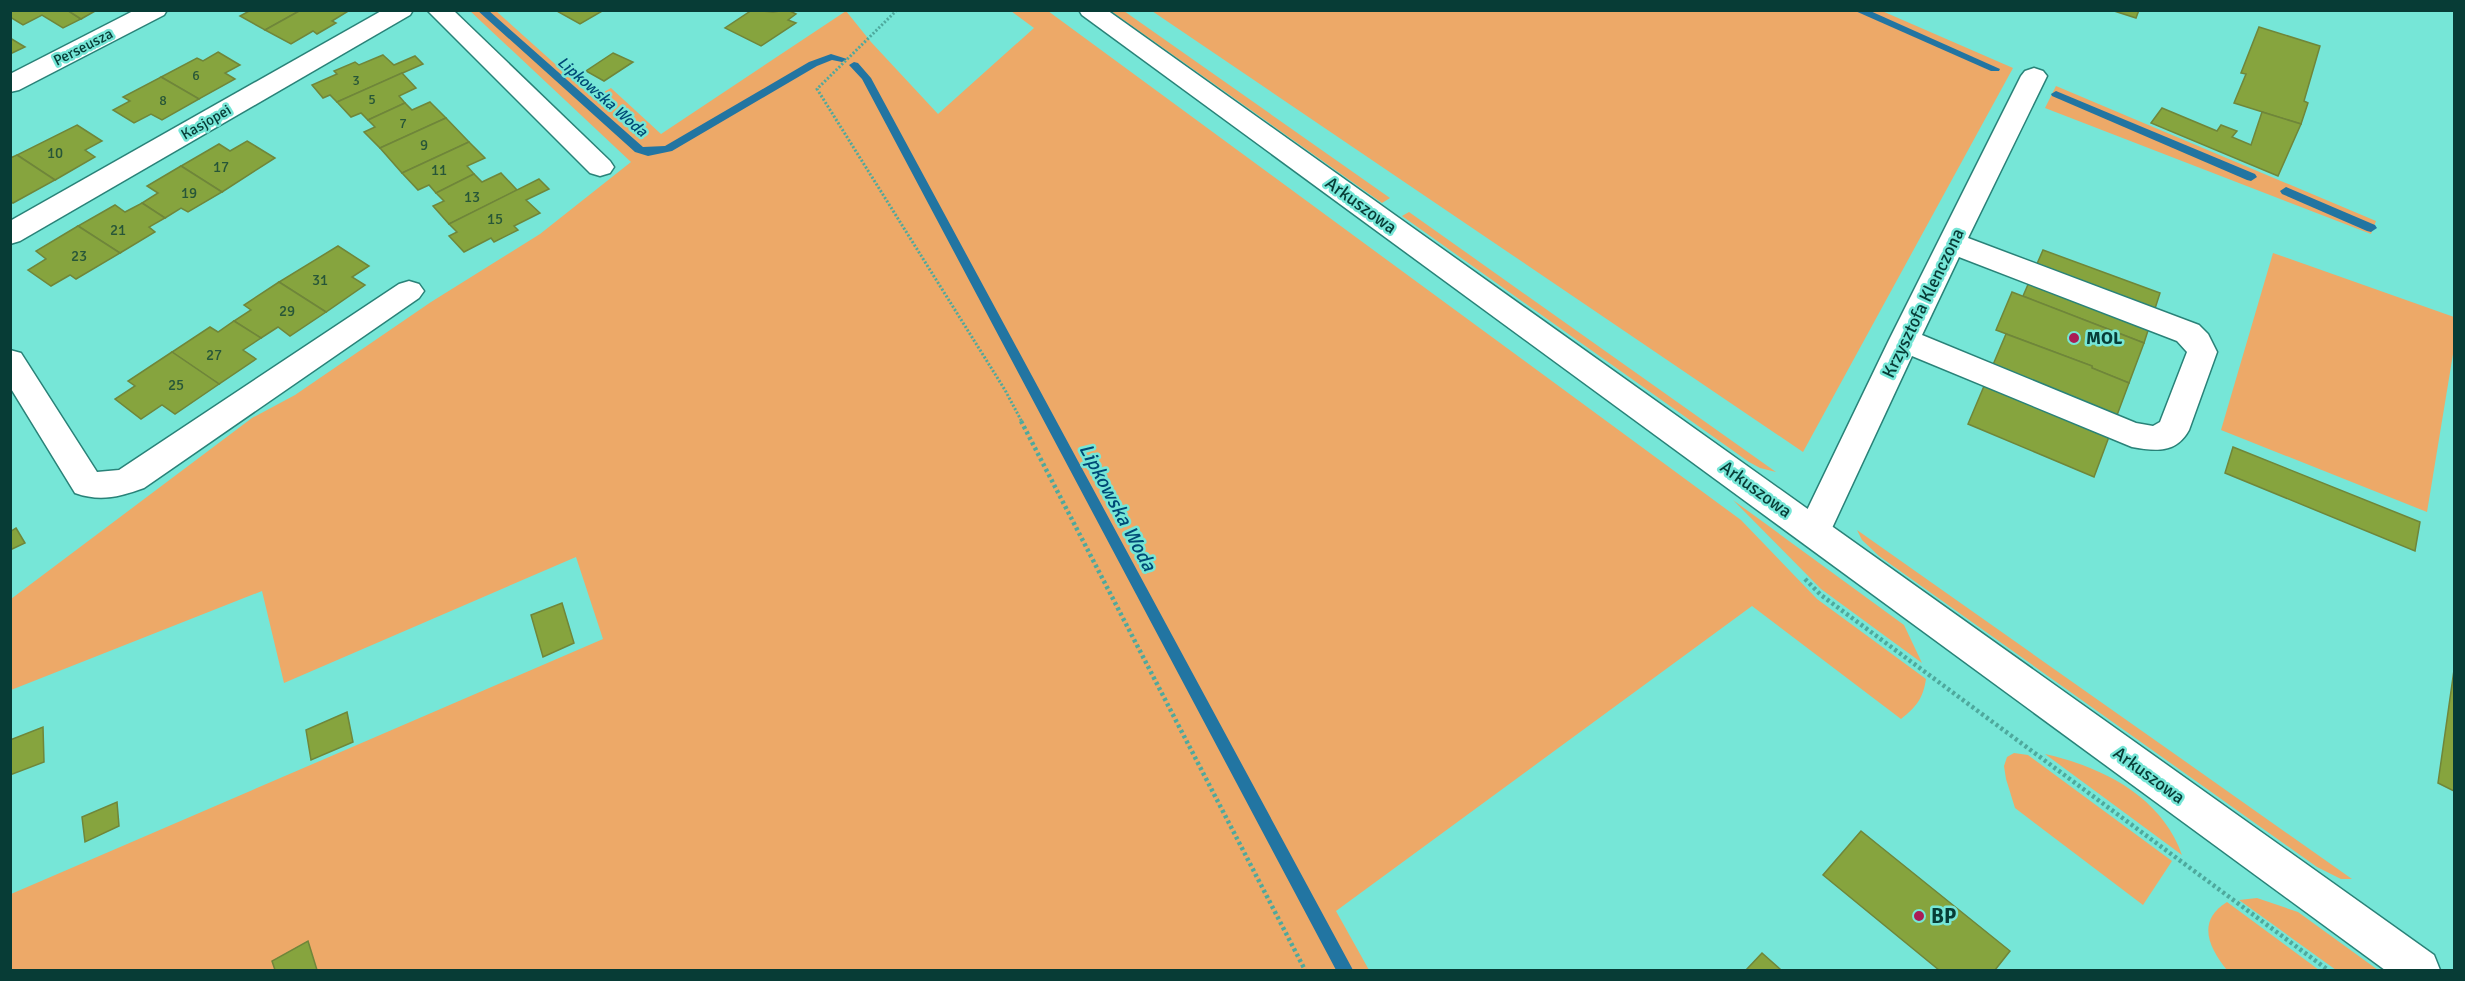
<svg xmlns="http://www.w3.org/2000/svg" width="2465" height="981" font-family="Signika,sans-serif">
<rect width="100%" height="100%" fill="#76e6d7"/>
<g fill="#eda968">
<path d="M469,10L496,11L593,98L611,88L661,134L846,11L871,42L938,114L1034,28L1011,11H1048L1741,520L1817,599L1926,679C1923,699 1916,707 1901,719L1752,606L1336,911L1369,970H11V894L603,639L576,557L284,683L262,591L11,690V599L252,418L295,395L431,302L540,234L631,162Z"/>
<polygon points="1111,11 1124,11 1390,198 1382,203"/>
<polygon points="1152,11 1882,11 2013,68 1803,452"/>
<polygon points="2056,86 2376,221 2371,234 2045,108"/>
<polygon points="1409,212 1776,472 1760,468 1749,462 1402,216"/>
<polygon points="2273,253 2454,317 2454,348 2427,512 2221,430"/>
<polygon points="1733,500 1904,625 1922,663 1821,589"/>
<polygon points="1857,530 2352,879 2341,879 2317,867 1879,556 1862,540"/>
<polygon points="2014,753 2028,755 2172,861 2143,905 2015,808 2006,779 2004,766 2007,757"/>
<path d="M2045,754C2102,767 2161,796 2182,855Z"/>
<polygon points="2257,898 2298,912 2378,970 2336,970 2239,900"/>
<path d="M2227,902L2319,970H2227C2209,948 2196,921 2227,902Z"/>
</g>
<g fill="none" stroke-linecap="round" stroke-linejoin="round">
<g fill="#2275a2" fill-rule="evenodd">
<polygon points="477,10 488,10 643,147 665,146 809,62 831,54 847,59 842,62 832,60 817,66 672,151 648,156 635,152"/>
<polygon points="1853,10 1868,10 2000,69 1999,71 1991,71"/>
<polygon points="854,62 858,63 871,78 1353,970 1336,970 862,79 849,65"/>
<polygon points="2056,91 2255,174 2257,177 2251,181 2247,180 2052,96 2051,94"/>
<polygon points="2286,187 2375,225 2377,228 2371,232 2367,231 2282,194 2280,191"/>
</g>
</g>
<g fill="#86a43e" stroke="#6f863a" stroke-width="1.5">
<polygon points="10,10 67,10 81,19 63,28 42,15 23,25 10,17"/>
<polygon points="67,10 97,10 81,19"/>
<polygon points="251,10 301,10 265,30 240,16"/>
<polygon points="301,10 350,10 332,21 336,23 317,34 313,31 291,44 265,30"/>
<polygon points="555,10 604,10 580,24"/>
<polygon points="752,10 773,12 788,10 796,14 788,20 796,23 761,46 725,28"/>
<polygon points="2111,10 2139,10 2136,18"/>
<polygon points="2259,27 2320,46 2304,101 2308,103 2301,124 2234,103 2246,74 2241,73"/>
<polygon points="10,38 25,47 10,54"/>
<polygon points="218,52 240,65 225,73 235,79 199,99 161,77 197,58 203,61"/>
<polygon points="613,53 633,62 604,81 586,71"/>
<polygon points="383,55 394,65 415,56 423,64 337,102 330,95 323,98 312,85 337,74 334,71 355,62 359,65"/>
<polygon points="402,73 416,88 399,96 405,103 368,120 361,113 351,117 337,102"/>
<polygon points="161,77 199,99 162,120 151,114 134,123 113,110 130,101 123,97"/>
<polygon points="430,102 446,118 380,148 364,132 375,127 368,120 405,103 412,110"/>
<polygon points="2162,108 2217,131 2221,125 2237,131 2232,137 2251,145 2262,112 2301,124 2278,176 2151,123"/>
<polygon points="446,118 469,142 402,173 380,148"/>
<polygon points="77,125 102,141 85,150 95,157 55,180 17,155"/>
<polygon points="247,141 275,158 222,192 181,166 219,144 230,151"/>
<polygon points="469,142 485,158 467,166 474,174 436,193 429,185 418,190 402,173"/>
<polygon points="17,155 55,180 13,203 10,201 10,158"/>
<polygon points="181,166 222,192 188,212 181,208 165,218 142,203 158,193 147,186"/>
<polygon points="501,173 517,190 449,224 433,206 444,201 436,193 474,174 482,182"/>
<polygon points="539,179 549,189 526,200 540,213 514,226 518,230 494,242 491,238 464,252 449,236 457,232 449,224"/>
<polygon points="142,203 165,218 149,227 155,232 120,253 78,226 115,205 125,212"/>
<polygon points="78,226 120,253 76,279 70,275 51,286 28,270 46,259 36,251"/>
<polygon points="338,246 369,266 352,277 365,285 326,312 279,282"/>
<polygon points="2043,250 2160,293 2144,343 2023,296"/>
<polygon points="279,282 326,312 290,336 278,327 261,338 234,321 251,310 244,305"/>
<polygon points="2012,292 2144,343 2129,383 2092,368 2092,366 1996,330"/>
<polygon points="234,321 261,338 243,350 256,359 219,384 172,352 210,327 218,332"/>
<polygon points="2006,334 2092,366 2092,368 2129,383 2094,477 1968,424"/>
<polygon points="172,352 219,384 175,414 162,405 141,419 115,399 135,386 128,381"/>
<polygon points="2233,447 2420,522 2415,551 2225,473"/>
<polygon points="16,528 25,543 10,550 10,532"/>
<polygon points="562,603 574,643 543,657 531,615"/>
<polygon points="2454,670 2454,791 2438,783"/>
<polygon points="347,712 353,742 311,760 306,730"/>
<polygon points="43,727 44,762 10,775 10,740"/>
<polygon points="117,802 119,826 85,842 82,817"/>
<polygon points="1861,831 2010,951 1995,970 1939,970 1823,875"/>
<polygon points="308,941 317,970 275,970 272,961"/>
<polygon points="1762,953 1781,970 1746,970"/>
</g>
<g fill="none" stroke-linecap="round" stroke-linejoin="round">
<defs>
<g id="minor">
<polygon points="135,10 167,10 164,15 19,90 10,92 10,74"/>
<polygon points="383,10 413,10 410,15 20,241 10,244 10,221"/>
<polygon points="427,10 453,10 610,161 614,167 610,173 600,176 590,173"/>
<path d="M2034,68L2043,71L2047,76L1968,238L2199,325L2208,334L2217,352L2189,430C2176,454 2155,451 2132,447L1912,356L1826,541L1814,545L1802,541L1797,531L1889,340L2021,76L2025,71ZM1959,257L2177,341L2187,352L2160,422L2153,426L2136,423L1922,335Z"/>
<path d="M409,281L419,284L424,291L419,298L144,488C119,497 100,502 75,493L10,387V350L21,353L97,472L119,470L399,284Z"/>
</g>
<polygon id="major" points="1079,10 1107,10 2434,955 2440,970 2385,970 1082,15"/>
</defs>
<use href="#minor" stroke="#298278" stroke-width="3"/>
<use href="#major" stroke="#298278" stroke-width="3"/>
<polyline stroke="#4ea99d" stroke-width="3" stroke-dasharray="2 2" stroke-linecap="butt" points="897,10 817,89 1005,390 1022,422"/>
<g stroke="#4ea99d" stroke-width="4.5" stroke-dasharray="3 3" stroke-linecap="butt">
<polyline points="1021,421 1305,970"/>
<polyline points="1805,579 1821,595 2328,970"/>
</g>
<use href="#minor" fill="#fff" fill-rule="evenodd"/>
<use href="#major" fill="#fff" fill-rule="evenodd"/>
</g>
<g fill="#ab1c55" stroke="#76e6d7" stroke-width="2">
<circle cx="2074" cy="338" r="6"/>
<circle cx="1919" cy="916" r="6"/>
</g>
<g text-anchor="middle" stroke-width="5" stroke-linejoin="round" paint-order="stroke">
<g font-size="14" fill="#275638">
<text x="196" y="80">6</text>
<text x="356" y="85">3</text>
<text x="372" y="104">5</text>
<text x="163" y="105">8</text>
<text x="403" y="128">7</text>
</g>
<g font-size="15" fill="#073c36" stroke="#76e6d7">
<text transform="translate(83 47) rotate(-27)" y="5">Perseusza</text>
<text transform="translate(206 122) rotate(-30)" y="5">Kasjopei</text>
</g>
<g font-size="15" fill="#275638">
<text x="424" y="150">9</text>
<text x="55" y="158">10</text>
<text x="221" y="172">17</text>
<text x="439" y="175">11</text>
<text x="189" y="198">19</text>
<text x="472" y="202">13</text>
<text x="495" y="224">15</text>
<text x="118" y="235">21</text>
<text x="79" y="261">23</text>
<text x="320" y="285">31</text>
<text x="287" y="316">29</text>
<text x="214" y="360">27</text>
<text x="176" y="390">25</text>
</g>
<g font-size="16" font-style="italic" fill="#004a76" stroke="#76e6d7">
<text transform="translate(603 96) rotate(41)" y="6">Lipkowska Woda</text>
</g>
<g font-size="18" fill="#073c36" stroke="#76e6d7">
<text transform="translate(1361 205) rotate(36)" y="6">Arkuszowa</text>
<text transform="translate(1923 303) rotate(-64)" y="6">Krzysztofa Klenczona</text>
<text transform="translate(1756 489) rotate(36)" y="6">Arkuszowa</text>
<text transform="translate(2149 775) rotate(36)" y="6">Arkuszowa</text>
</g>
<g font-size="18" font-weight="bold" fill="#073c36" stroke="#76e6d7" text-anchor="start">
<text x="2086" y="344">MOL</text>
</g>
<g font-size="20" font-style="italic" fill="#004a76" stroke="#76e6d7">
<text transform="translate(1118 507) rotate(62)" y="7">Lipkowska Woda</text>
</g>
<g font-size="21" font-weight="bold" fill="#073c36" stroke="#76e6d7" text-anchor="start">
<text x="1931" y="923">BP</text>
</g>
</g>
<rect width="2465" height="981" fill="none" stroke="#073c36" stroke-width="24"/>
</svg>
